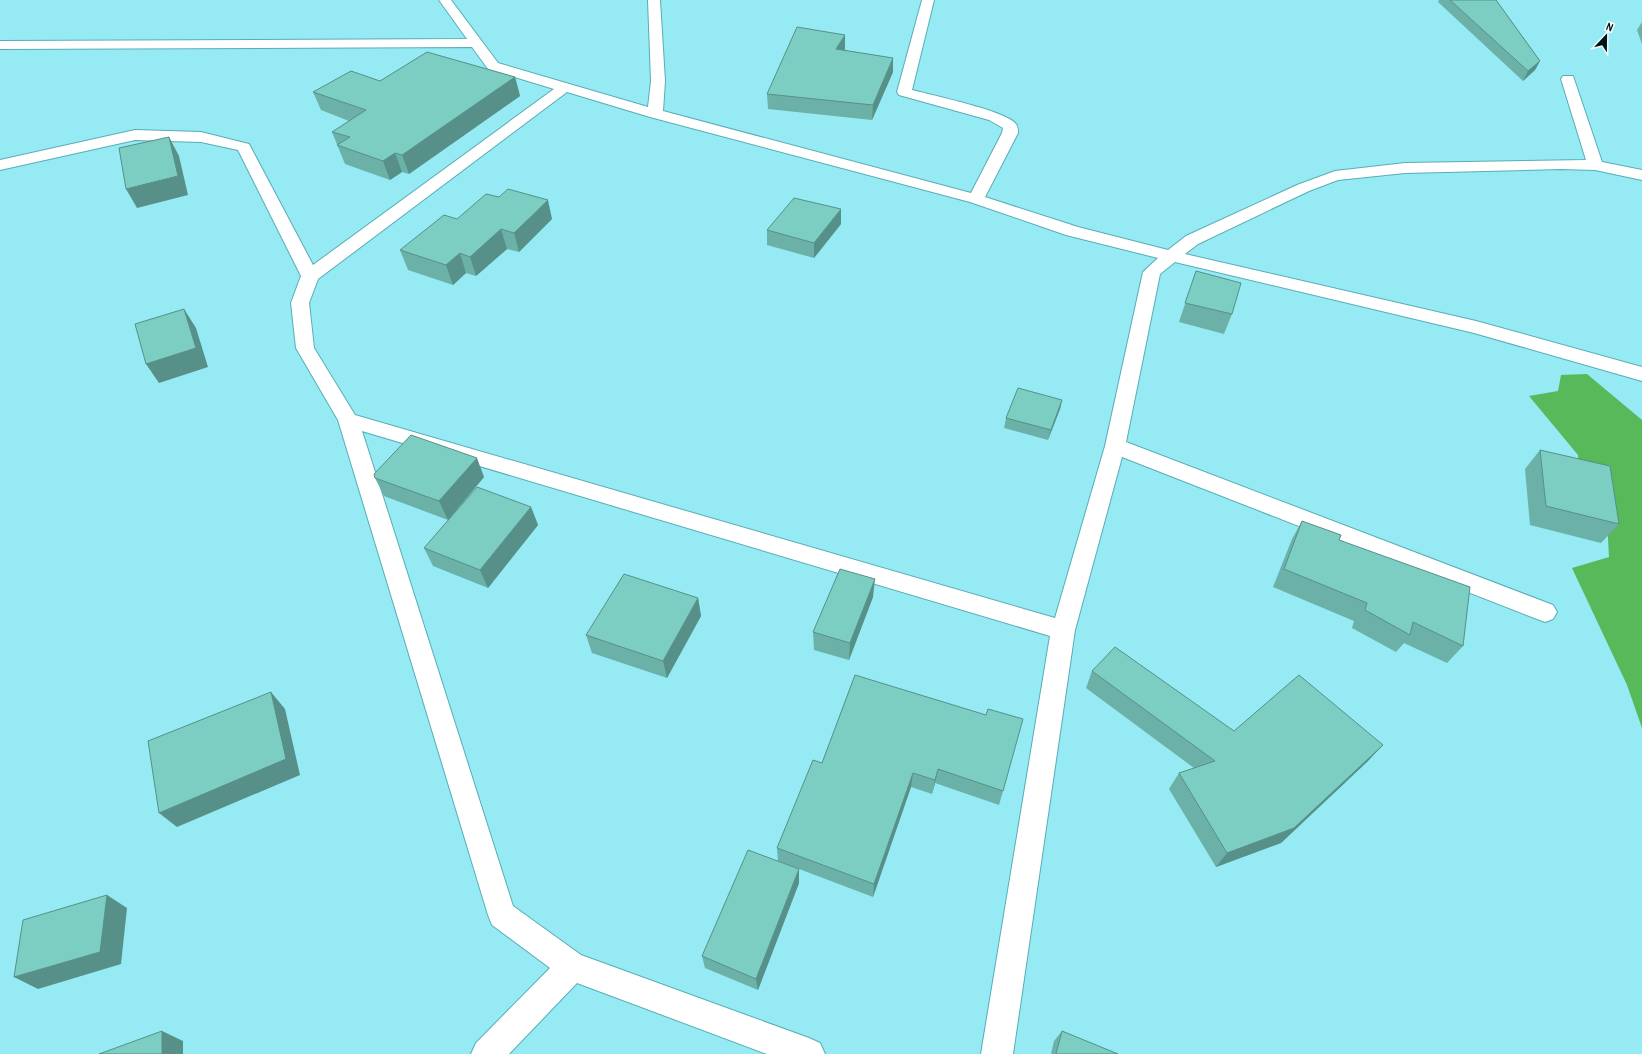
<svg xmlns="http://www.w3.org/2000/svg" width="1642" height="1054" font-family="'Archivo Narrow',sans-serif">
<rect width="100%" height="100%" fill="#95eaf3"/>
<polygon fill="#57b95a" points="1587,374 1642,420 1642,728 1627,685 1572,568 1609,557 1605,482 1579,473 1578,455 1529,396 1558,391 1561,375"/>
<g fill="none" stroke-linecap="round" stroke-linejoin="round">
<defs>
<path id="minor" d="M439,0H451L498,63L648,107L651,81L648,0H660L665,81L663,111L971,193L1002,133L1003,128L989,120L899,95L897,92L922,0H934L912,90C931,95 1007,111 1016,124C1018,127 1018,130 1018,133L985,197L1078,227L1168,250L1186,236L1297,185L1335,171L1405,163L1586,160L1561,79L1563,76H1573L1602,162L1642,170V180L1595,170L1561,169L1405,173L1338,180L1309,191L1198,244L1185,254L1476,321L1642,367V381L1474,333L1175,262L1160,274L1126,442L1553,605L1557,612L1553,619L1545,622L1537,619L1122,457L1075,630L1013,1054H981L1050,636L362,431L513,906L581,955L809,1038L820,1043L825,1054H767L577,983L509,1054H471L476,1043L550,968L492,925L488,915L338,420L296,348L291,303L301,276L238,150L201,142L135,140L0,170V160L135,130L201,132L249,144L313,265L554,89L488,69L472,47L0,49V41L467,39ZM567,92L650,117L970,202L1066,235L1158,258L1143,272L1105,446L1055,618L355,415L314,348L309,303L318,279Z"/>
</defs>
<use href="#minor" stroke="#58adb5" stroke-width="2"/>
<use href="#minor" fill="#fff" fill-rule="evenodd"/>
</g>
<g fill="#6bb1a7">
<polygon points="1439,0 1496,0 1540,61 1535,70 1523,81 1438,2"/>
<polygon points="1642,22 1642,44 1637,30"/>
<polygon points="845,35 845,49 844,50 893,58 893,72 872,120 768,109 767,94"/>
<polygon points="515,77 520,96 409,174 402,172 390,180 345,164 332,132 349,121 321,110 313,92 380,81"/>
<polygon points="457,219 552,219 519,252 507,249 476,276 466,273 453,285 408,270 400,250"/>
<polygon points="841,224 814,258 767,245 767,230"/>
<polygon points="1196,271 1232,314 1224,334 1179,322"/>
<polygon points="1062,400 1060,409 1048,440 1004,428 1006,418"/>
<polygon points="1540,450 1619,524 1601,543 1530,525 1525,469"/>
<polygon points="484,477 448,520 384,496 375,478"/>
<polygon points="531,507 538,525 488,588 433,566 424,548"/>
<polygon points="1302,521 1339,540 1463,646 1447,663 1404,643 1396,652 1352,628 1354,621 1273,587 1292,539"/>
<polygon points="873,597 849,660 814,650 813,632"/>
<polygon points="698,598 701,616 667,678 592,653 586,635"/>
<polygon points="1092,671 1234,731 1368,761 1281,843 1216,867 1169,789 1179,773 1194,768 1086,688"/>
<polygon points="855,675 1003,791 999,805 935,783 932,794 911,787 873,897 778,861 777,848 822,763"/>
<polygon points="799,869 799,883 758,990 705,968 702,956"/>
<polygon points="1062,1031 1118,1054 1051,1054 1054,1041"/>
</g>
<g fill="#579088">
<polygon points="845,35 845,49 836,63 836,49"/>
<polygon points="893,58 893,72 872,120 873,105"/>
<polygon points="1540,61 1535,70 1523,81 1528,71"/>
<polygon points="515,77 520,96 409,174 402,155"/>
<polygon points="169,137 179,156 188,195 137,208 126,189"/>
<polygon points="395,153 402,172 390,180 383,161"/>
<polygon points="548,200 552,219 519,252 514,233"/>
<polygon points="841,209 841,224 814,258 814,243"/>
<polygon points="501,229 507,249 476,276 470,257"/>
<polygon points="460,253 466,273 453,285 446,265"/>
<polygon points="184,309 196,328 208,367 159,383 146,364"/>
<polygon points="1062,400 1060,409 1048,440 1051,430"/>
<polygon points="477,458 484,477 448,520 439,501"/>
<polygon points="531,507 538,525 488,588 480,570"/>
<polygon points="875,579 873,597 849,660 850,643"/>
<polygon points="698,598 701,616 667,678 663,661"/>
<polygon points="271,692 285,709 300,775 177,827 159,813"/>
<polygon points="1383,745 1368,761 1281,843 1216,867 1227,853"/>
<polygon points="938,769 935,783 932,794 935,780"/>
<polygon points="913,773 911,787 873,897 874,884"/>
<polygon points="799,869 799,883 758,990 756,979"/>
<polygon points="107,895 127,908 121,964 38,989 14,977"/>
<polygon points="162,1031 183,1041 183,1054 162,1054"/>
</g>
<g fill="#7ccec2" stroke="#579088">
<polygon points="1450,0 1496,0 1540,61 1528,71"/>
<polygon points="797,27 845,35 836,49 893,58 873,105 767,94"/>
<polygon points="427,52 515,77 402,155 395,153 383,161 337,145 350,137 332,132 366,110 313,92 351,71 380,81"/>
<polygon points="169,137 178,176 126,189 119,148"/>
<polygon points="508,189 548,200 514,233 501,229 470,257 460,253 446,265 400,250 444,215 457,219 486,194 499,197"/>
<polygon points="794,198 841,209 814,243 767,230"/>
<polygon points="1196,271 1241,283 1232,314 1185,303"/>
<polygon points="184,309 196,348 146,364 135,324"/>
<polygon points="1018,388 1062,400 1051,430 1006,418"/>
<polygon points="411,435 477,458 439,501 375,478 374,474"/>
<polygon points="1540,450 1610,466 1619,524 1546,506"/>
<polygon points="477,487 531,507 480,570 424,548"/>
<polygon points="1302,521 1341,535 1339,540 1470,587 1463,646 1413,622 1410,635 1365,610 1367,603 1284,569"/>
<polygon points="840,569 875,579 850,643 813,632"/>
<polygon points="624,574 698,598 663,661 586,635"/>
<polygon points="1115,647 1234,731 1299,675 1383,745 1294,828 1227,853 1179,773 1215,761 1092,671"/>
<polygon points="855,675 986,715 988,709 1023,719 1003,791 938,769 935,780 913,773 874,884 777,848 813,760 822,763"/>
<polygon points="271,692 286,759 159,813 148,741"/>
<polygon points="748,850 799,869 756,979 702,956"/>
<polygon points="107,895 100,952 14,977 23,920"/>
<polygon points="162,1031 162,1054 99,1054"/>
<polygon points="1062,1031 1118,1054 1056,1054"/>
</g>
<g transform="translate(1606 36) rotate(22)" stroke="#f5fcfd" stroke-width="3" paint-order="stroke">
<path d="M0-3L7 15L0 10L-7 15Z" fill="#001518"/>
<text y="-6" font-size="11" font-weight="bold" text-anchor="middle" fill="#001518">N</text>
</g>
</svg>
